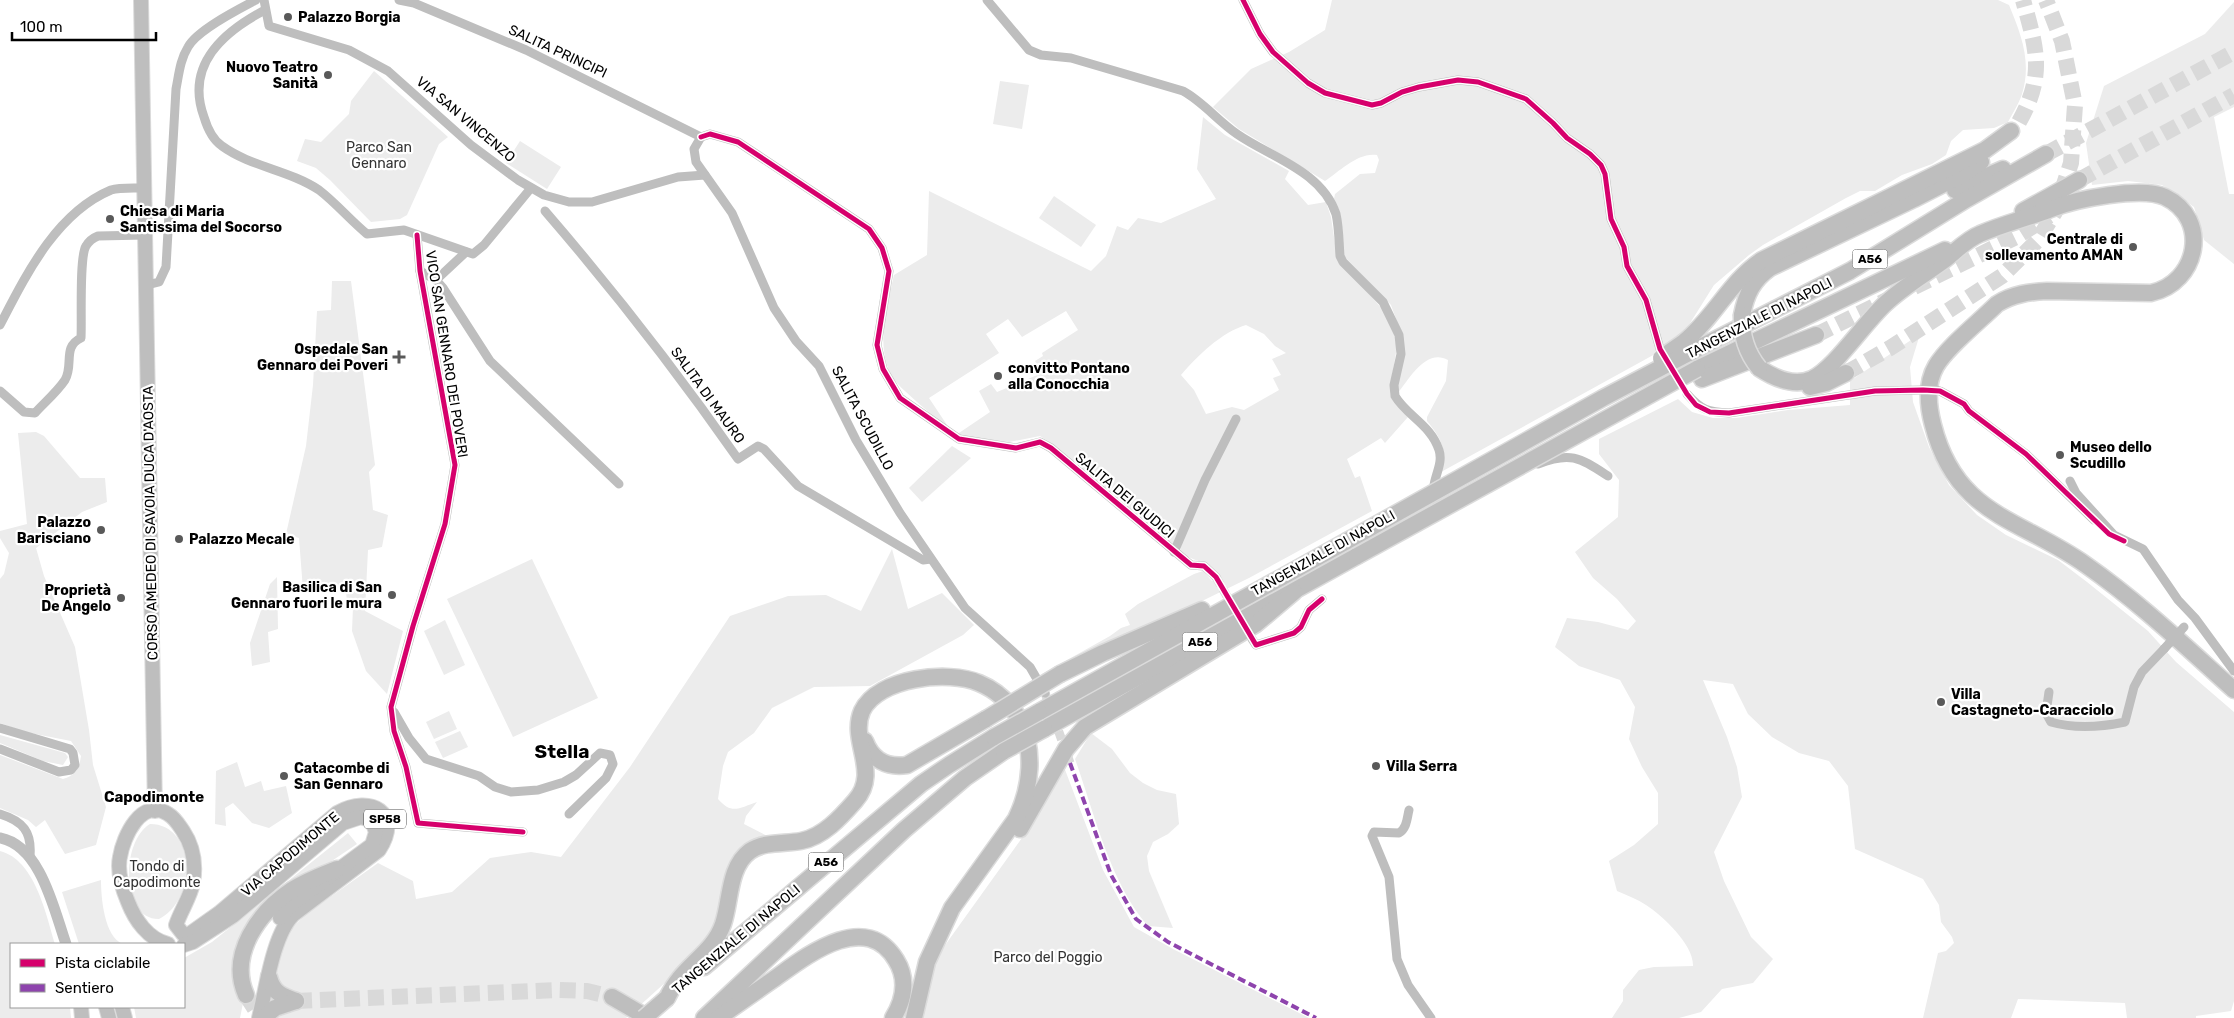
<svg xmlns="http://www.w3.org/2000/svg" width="2234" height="1018" font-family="Rubik,sans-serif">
<rect width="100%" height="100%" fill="#fff"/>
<g fill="#ececec" fill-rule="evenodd">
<path d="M1332,0H1998L2009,5C2021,34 2032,62 2022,94C2019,103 2013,113 2008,122L1994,128L1963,130L1951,141L1946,155L1932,164L1902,175L1875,191H1860L1846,198L1763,245L1749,255L1714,285L1687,328L1666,348L1441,472C1447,450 1442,439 1427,421V417L1446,381L1448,360C1426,348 1409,379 1398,393L1396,391L1403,338L1391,305L1343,255L1339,209L1334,199L1335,194L1360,174L1375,173L1379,160L1377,155C1358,152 1340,171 1325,181L1239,129L1213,107L1251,69L1289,52L1325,30Z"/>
<polygon points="2234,2 2234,107 2214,117 2229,194 2234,194 2234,264 2204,240 2194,207 2162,185 2128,181 2092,185 2086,143 2104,86 2205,34"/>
<polygon points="374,71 448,137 439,144 407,215 400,219 371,222 330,180 316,168 297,161 305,139 321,142 349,114 351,101"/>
<polygon points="1000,81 1029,85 1022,129 993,124"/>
<path d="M1203,117L1225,135L1289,171L1285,179L1308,205L1326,202L1331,217L1337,257L1383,310L1394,333L1397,347L1390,388L1391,398L1408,417L1385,443L1381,438L1347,459L1355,478L1360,476L1372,511L1249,578L1045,678L1042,674L1110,636L1121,628L1130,625L1125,614L1138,604L1194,574L1203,571L1212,581L1220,577C1210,560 1193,563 1180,551L1191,503L1173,544L1058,448L1040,436L1009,442L956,435L990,412L979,391L991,384L997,392L1042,373L1035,361L1043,356L1042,353L1078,330L1066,311L1022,337L1008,319L986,334L999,353L929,398L947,425L946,427C935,417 898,387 892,377C875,345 887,307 894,275L927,255L929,191L1091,271L1106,256L1117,226L1128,230L1138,218L1161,223L1216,199L1197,169ZM1246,325L1264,334L1275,346L1286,353L1272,359L1281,375L1273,378L1279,390L1244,410L1232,407L1206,414L1194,390L1181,375C1197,356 1222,332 1246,325Z"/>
<polygon points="520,141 561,167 547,189 506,163"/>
<polygon points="1054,196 1096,225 1081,247 1039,218"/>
<polygon points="332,281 351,281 375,465 369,472 373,510 388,515 382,547 368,550 365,611 403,631 387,694 366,671 352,631 353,607 348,606 345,587 303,590 299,538 286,534 306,446 313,385 317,311 331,310"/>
<path d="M1920,334L1910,367L1913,402L1929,447L1949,485L1977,515L2006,535L2058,560L2087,582L2148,631L2176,662L2234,712V1001L2231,1011L2196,1016V1018H2127L2125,1003L2018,999L2011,1018H1923L1938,953L1946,951L1954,943L1952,937L1941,922L1939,905L1923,879L1855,849L1848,786L1829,761L1799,753L1772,737L1748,714L1733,684L1703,680L1727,737L1737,767L1742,797L1714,852L1724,881L1751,937L1773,959L1753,983L1722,989L1701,1012L1679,1018H1612L1623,1001V990L1639,970L1654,967L1693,966C1694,945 1663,916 1646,905C1637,899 1626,895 1617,891L1609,861L1634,845L1658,824V793L1642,767L1629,739L1635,707L1620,680L1579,666L1555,647L1567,618L1598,622L1628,630L1636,621L1617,599L1593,578L1575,552L1618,517L1619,480L1599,454V439L1678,399L1692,412L1713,418H1736L1788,410L1850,405V381Z"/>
<path d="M36,432L44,436L80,478H105L107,502L82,512L36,548L44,576L75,647L89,730L93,765L106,807L96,845L65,854L45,820L36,827L28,820L0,808V755L63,779C76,775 79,769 81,756L71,741L25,732L0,723V579L4,574L9,553L0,538V531L27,524L18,433Z"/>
<polygon points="952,446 971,458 922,502 909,488"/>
<path d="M892,549L908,609L942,593L974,625L963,635L870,686L814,687L772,708L754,733L728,752L723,766L718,799C732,815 739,808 757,802L746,816L744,824L771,838L755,842L708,944L626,1018H271L278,964L289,931L305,915L378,863L413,881L416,899L452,892L490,858L531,852L561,857L630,767L730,616L788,596L826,595L861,611Z"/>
<polygon points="532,559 598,698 513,737 447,599"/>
<polygon points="277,577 278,629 268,632 270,662 252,666 250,643 270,584"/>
<polygon points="445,620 465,665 444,675 424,631"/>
<polygon points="449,711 457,729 434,739 426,722"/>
<polygon points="460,731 468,747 443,758 435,742"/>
<path d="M1091,733L1112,749L1130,773L1143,783L1157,790L1176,794L1179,824L1168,834L1153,842L1147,856L1149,871L1173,928L1148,926C1110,883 1094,812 1075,759Z"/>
<polygon points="0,735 65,753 68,757 63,765 43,761 0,743"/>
<polygon points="237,762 245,787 261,781 264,791 286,786 292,813 269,828 252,823 233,803 225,808 226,826 215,824 216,771"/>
<polygon points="1064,767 1103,870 1134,927 1173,949 1309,1018 921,1018 930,973 943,948 1037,817"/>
<path d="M150,824C196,824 197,900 159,919C121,920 120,842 150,824Z"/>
<polygon points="348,833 357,844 296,885 262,910 236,969 243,1003 240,1018 136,1018 134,1007 184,1007 184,958 212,942"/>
<path d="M0,851C35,860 46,914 55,944H11V1007H70L71,1018H0Z"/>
<path d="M101,880C101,897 104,937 123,944H79L62,892Z"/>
</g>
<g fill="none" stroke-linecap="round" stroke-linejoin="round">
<g stroke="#d9d9d9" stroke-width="9" stroke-dasharray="9 4.5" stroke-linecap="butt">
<polyline points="1216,577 1233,607"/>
<polyline points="1045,693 1070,763"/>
</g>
<g stroke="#d9d9d9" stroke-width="16" stroke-dasharray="16 8" stroke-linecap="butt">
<path d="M2019,122C2045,75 2037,50 2023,0"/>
<polyline points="2046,154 2234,52"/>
<polyline points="2079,180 2234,95"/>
<polyline points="1914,287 2016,237 2049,216"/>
<polyline points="1816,335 1887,300"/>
<polyline points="1846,373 1890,348 2002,276 2038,240 2055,212 2071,163 2075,105 2062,41 2046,0"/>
<polyline points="246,995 255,1009 266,1018"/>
<polyline points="296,1001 558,990 587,991 612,997"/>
</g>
<defs>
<g id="primary">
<polyline points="141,0 155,811"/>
<path d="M168,944C148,939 135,920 128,902C122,888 117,871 120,857C123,837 142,796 168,814C175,818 179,825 183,831C193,846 196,865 193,883C190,898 181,910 176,925L183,934L188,935L219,913L337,813C371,794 403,813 379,850L293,915C273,935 266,989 259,1018"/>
<polyline points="184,945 193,942 233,916 343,823 361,817 372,821 376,832 372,845 292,904 280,918"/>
<polyline points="81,1007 82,1018"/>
<polyline points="106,1007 109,1018"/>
<polyline points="122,1007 125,1018"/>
</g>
<g id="motorway">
<polyline points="1955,190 2003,169"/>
<polyline points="2023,211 2079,180"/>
<path d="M1742,315C1746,294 1753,280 1770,268L1914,199L1963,174L1981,162"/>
<path d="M1684,342C1714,318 1730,281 1762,260L1985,150L2011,131"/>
<polyline points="1687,354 1850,271 1967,199 2046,154"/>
<path d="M1759,368C1774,378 1794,387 1812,379C1835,368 1864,323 1886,303C1903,287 1924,275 1943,261C1955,252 1967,239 1980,234C2003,224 2028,218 2051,209C2076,199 2142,186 2165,197C2211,219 2198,283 2151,293L2047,291C2029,292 2013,294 1997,304C1980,321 1948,346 1936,366C1926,383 1928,406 1933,425C1956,516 2020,518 2086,565C2139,602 2186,647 2234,690"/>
<polyline points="1697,369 1945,250"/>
<polyline points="1702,379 1816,335"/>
<polyline points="1810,387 1826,383 1846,373"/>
<polyline points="1060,674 1103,653 1202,610"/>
<polyline points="1039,712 1347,541"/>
<polyline points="1044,729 1357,556"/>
<path d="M865,741C872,760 887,768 907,765L986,719"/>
<polyline points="1020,829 1066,749 1085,727 1256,624 1294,592"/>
<polyline points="704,967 921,784 949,765 994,737"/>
<path d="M269,977C273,993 282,996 296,1001"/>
<path d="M246,995C228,954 259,912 292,890C306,881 322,875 337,869"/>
<polyline points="612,997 648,1018"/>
<path d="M667,998C670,992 674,985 679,979C694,960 715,948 723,924C731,901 728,867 750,851C765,841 784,844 801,841C823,837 841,817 855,801C881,772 849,741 862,711C878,677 949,670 979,683C996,690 1009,702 1018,717C1036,749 1031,788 1016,819L952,908L927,962L914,1018"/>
<polyline points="263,1018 275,1008 296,1001"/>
<polyline points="704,1018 904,830 965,778 1004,751"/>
<path d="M718,1018C737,1005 755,992 774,979C806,956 865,909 896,960C908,979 904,1000 893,1018"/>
</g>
</defs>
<use href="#primary" stroke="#dbdbdb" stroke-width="16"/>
<use href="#motorway" stroke="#dbdbdb" stroke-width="19"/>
<g stroke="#bebebe" stroke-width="9">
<polyline points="264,0 269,26 349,50 388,71 471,145 518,180 544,195 569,202 592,202 678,177 705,175"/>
<polyline points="399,0 414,3 526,50 701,137"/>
<path d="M987,0L1029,50L1041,55L1071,58L1183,91C1202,101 1218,121 1237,134C1270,157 1322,171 1336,214C1339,227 1339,243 1340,256L1343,262L1383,302L1399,335L1401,354L1394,385L1395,396C1407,416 1431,425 1439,450C1445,468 1426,485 1437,502L1446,508"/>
<polyline points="1243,0 1260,34 1273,52 1308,83 1325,93 1372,105 1381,103 1402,92 1419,87 1458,80 1478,82 1526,99 1553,123 1567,138 1590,154 1601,165 1605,174 1611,219 1624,247 1627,266 1646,300 1660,349"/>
<path d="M265,10C223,32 185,65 204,117C207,127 213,140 222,146C251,167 289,170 319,190C336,203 350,220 367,234L404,230L473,254L484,245L531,188"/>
<polyline points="701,137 710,134 738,142 869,229 882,248 889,271 877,345 883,369 900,398 959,439 1016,448 1040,442 1051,448 1191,565 1204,566 1216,577"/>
<polyline points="701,137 694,149 696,162 732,213 774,308 796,341 819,366 856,440 900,513 965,608 1030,667 1045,693"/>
<path d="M545,211C614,291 678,373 738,459L758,446L764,449L798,486L923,560L931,559"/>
<polyline points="417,235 420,271 455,465 445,524 413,626 391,707 394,731 406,767 418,823 523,832"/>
<polyline points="420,271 436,280 443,288 490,361 619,484"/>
<polyline points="436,280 466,252"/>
<path d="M147,285L159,282L166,267L176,89C179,74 180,60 188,47C197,30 239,9 256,0"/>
<path d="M0,325C26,275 56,213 111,190C120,187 135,188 145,188"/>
<polyline points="1936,390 1940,391 1964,404 1969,411 2026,454 2094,520"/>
<path d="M0,391L24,412L35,413C44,403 57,392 65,380C74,365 62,347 81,338C82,321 79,257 86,246C89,241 93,238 98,236L146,235"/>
<path d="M1687,394C1701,410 1708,412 1729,413L1875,391L1923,390"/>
<path d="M1538,464C1571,451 1580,458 1608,476"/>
<polyline points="2070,481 2076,493 2114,535 2143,549 2178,600 2195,618 2234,671"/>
<polyline points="1174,552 1205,480 1236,419"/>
<polyline points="1252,639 1256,645 1294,633 1301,627 1309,610 1322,599"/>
<path d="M2049,692L2046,713L2051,722C2075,729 2101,727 2125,722L2134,687L2142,672L2164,649"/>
<polyline points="394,712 409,738 426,759 479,776 495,787 511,792 538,790 564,782 576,775 600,753 610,755 613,764 606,778 569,814"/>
<polyline points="0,728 70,749 73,753 75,765 71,770 59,772 0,749"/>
<path d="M1409,810C1407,818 1407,828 1399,833L1374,832L1372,836L1389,877L1397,959L1408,985L1431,1018"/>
<path d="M0,814C23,821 32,832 30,856"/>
</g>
<path stroke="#bebebe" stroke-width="11" d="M0,838C41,846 54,910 66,944"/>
<use href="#primary" stroke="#bebebe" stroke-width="14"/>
<use href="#motorway" stroke="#bebebe" stroke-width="16"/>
<defs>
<g id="motorway-bridge">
<path d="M1742,315C1741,335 1746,352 1759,368"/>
<polyline points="1661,358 1684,342"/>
<polyline points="1347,541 1603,398 1687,354"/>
<polyline points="1357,556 1697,369"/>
<polyline points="986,719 1060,674"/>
<polyline points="994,737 1039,712"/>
<polyline points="1004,751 1044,729"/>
<polyline points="644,1018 667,998"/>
</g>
</defs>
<use href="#motorway-bridge" stroke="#dbdbdb" stroke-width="19" stroke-linecap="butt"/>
<polyline stroke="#bebebe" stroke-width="9" points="2164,649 2184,627"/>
<use href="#motorway-bridge" stroke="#bebebe" stroke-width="16"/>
<polyline stroke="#8e44ad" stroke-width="4" stroke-dasharray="8 4" stroke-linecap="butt" points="1070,763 1111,875 1136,919 1168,942 1316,1018"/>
<defs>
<g id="cycleway">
<polyline points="1243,0 1260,34 1273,52 1308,83 1325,93 1372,105 1381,103 1402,92 1419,87 1458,80 1478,82 1526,99 1553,123 1567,138 1590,154 1601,165 1605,174 1611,219 1624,247 1627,266 1646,300 1660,349 1687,394 1696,405 1710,412 1729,413 1875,391 1923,390 1940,391 1964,404 1969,411 2026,454 2109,534 2124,541"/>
<polyline points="701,137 710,134 738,142 869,229 882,248 889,271 877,345 883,369 900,398 959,439 1016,448 1040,442 1051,448 1191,565 1204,566 1216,577 1256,645 1294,633 1301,627 1309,610 1322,599"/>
<polyline points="417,235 420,271 455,465 445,524 413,626 391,707 394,731 406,767 418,823 523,832"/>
</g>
</defs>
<use href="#cycleway" stroke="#fff" stroke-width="8"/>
<use href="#cycleway" stroke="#d6006c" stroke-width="5"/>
</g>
<g fill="#595959" stroke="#fff" stroke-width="2">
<circle cx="288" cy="17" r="5"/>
<circle cx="328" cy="75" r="5"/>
<circle cx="110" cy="219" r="5"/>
<circle cx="2133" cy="247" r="5"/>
<path d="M396.5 349.5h5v5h5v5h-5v5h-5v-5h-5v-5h5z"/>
<circle cx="998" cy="376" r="5"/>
<circle cx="2060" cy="455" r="5"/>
<circle cx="101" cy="530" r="5"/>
<circle cx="179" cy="539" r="5"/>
<circle cx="392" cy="595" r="5"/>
<circle cx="121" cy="598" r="5"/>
<circle cx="1941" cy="702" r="5"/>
<circle cx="1376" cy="766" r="5"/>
<circle cx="284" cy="776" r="5"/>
</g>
<g text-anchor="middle" stroke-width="4.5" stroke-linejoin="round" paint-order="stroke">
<g fill="#fff" stroke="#4c4c4c" stroke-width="1">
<rect x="1852.5" y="249.5" width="35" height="19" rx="4"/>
<rect x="1182.5" y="632.5" width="35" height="19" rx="4"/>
<rect x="364" y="809.5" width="42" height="19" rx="4"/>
<rect x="808.5" y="852.5" width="35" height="19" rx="4"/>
</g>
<g font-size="12" font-weight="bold" fill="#000">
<text x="1870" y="263">A56</text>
<text x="1200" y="646">A56</text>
<text x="385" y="823">SP58</text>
<text x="826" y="866">A56</text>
</g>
<g font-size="14" font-weight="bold" fill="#000" stroke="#fff" text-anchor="start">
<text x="298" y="22">Palazzo Borgia</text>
<text x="318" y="72" text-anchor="end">Nuovo Teatro<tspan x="318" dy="16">Sanità</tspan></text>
<text x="120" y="216">Chiesa di Maria<tspan x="120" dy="16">Santissima del Socorso</tspan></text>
<text x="2123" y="244" text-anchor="end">Centrale di<tspan x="2123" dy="16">sollevamento AMAN</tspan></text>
<text x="388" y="354" text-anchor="end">Ospedale San<tspan x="388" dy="16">Gennaro dei Poveri</tspan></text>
<text x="1008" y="373">convitto Pontano<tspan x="1008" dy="16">alla Conocchia</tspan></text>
<text x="2070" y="452">Museo dello<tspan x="2070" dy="16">Scudillo</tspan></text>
<text x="91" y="527" text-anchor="end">Palazzo<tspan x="91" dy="16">Barisciano</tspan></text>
<text x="189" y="544">Palazzo Mecale</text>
<text x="382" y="592" text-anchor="end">Basilica di San<tspan x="382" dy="16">Gennaro fuori le mura</tspan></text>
<text x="111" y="595" text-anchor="end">Proprietà<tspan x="111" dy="16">De Angelo</tspan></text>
<text x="1951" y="699">Villa<tspan x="1951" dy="16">Castagneto-Caracciolo</tspan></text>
<text x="1386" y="771">Villa Serra</text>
<text x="294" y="773">Catacombe di<tspan x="294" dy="16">San Gennaro</tspan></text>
</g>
<g font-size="14" fill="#000" stroke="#fff">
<text transform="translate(558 51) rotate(25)" y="5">SALITA PRINCIPI</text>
<text transform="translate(466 119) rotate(40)" y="5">VIA SAN VINCENZO</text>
<text transform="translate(1759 318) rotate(-27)" y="5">TANGENZIALE DI NAPOLI</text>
<text transform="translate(447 354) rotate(81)" y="5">VICO SAN GENNARO DEI POVERI</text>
<text transform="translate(708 395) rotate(54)" y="5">SALITA DI MAURO</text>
<text transform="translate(863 418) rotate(62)" y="5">SALITA SCUDILLO</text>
<text transform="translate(1125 495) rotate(40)" y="5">SALITA DEI GIUDICI</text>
<text transform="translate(150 523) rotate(-91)" y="5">CORSO AMEDEO DI SAVOIA DUCA D'AOSTA</text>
<text transform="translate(1323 553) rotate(-29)" y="5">TANGENZIALE DI NAPOLI</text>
<text transform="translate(290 854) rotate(-40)" y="5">VIA CAPODIMONTE</text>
<text transform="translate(736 939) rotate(-40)" y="5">TANGENZIALE DI NAPOLI</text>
</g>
<g font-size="14" fill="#333" stroke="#fff">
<text x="379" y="152">Parco San<tspan x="379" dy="16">Gennaro</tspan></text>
<text x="157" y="871">Tondo di<tspan x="157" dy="16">Capodimonte</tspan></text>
<text x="1048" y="962">Parco del Poggio</text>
</g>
<g font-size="15" font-weight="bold" fill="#000" stroke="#fff">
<text x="154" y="802">Capodimonte</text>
</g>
<g font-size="19" font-weight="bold" fill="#000" stroke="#fff">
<text x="562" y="758">Stella</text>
</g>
</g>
<rect x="10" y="943" width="175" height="65" fill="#ffffff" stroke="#999999"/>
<rect x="20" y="959" width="25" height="8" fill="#d6006c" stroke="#999999"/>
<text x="55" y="968" font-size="15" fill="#000000">Pista ciclabile</text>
<rect x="20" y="984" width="25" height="8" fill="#8e44ad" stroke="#999999"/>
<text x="55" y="993" font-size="15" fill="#000000">Sentiero</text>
<path d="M12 32v8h144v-8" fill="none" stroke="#000000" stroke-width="2.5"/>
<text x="20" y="32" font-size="15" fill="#000000" stroke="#ffffff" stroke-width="4" paint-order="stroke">100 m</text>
</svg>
